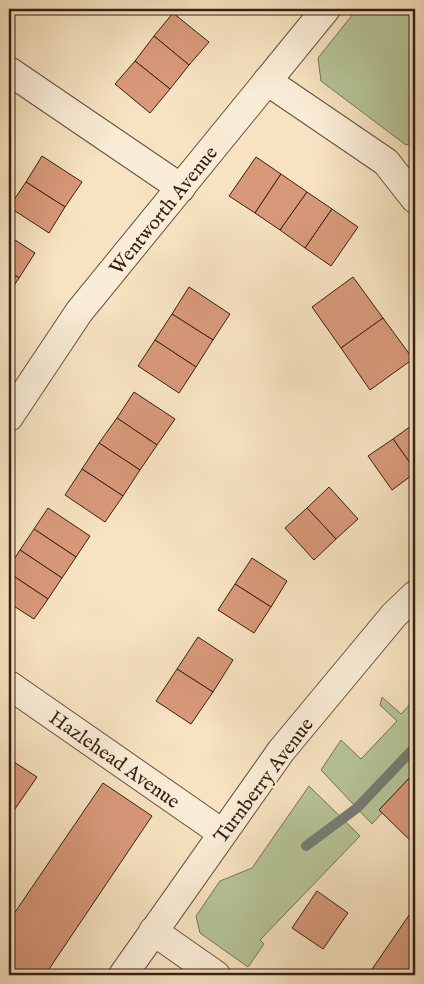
<svg xmlns="http://www.w3.org/2000/svg" width="424" height="984" font-family="'IM FELL English',serif">
<rect width="100%" height="100%" fill="#f7e3c1"/>
<filter id="stains"><feTurbulence type="fractalNoise" baseFrequency=".004" numOctaves="4"/><feColorMatrix values="0 0 0 0 .2 0 0 0 0 .09 0 0 0 0 .02 0 0 0 .5 -.17"/></filter>
<radialGradient id="worn" r=".72"><stop offset=".6" stop-color="#630" stop-opacity="0"/><stop offset="1" stop-color="#630" stop-opacity=".3"/></radialGradient>
<g fill="#b6c598" stroke="#767255">
<polygon points="357,9 415,9 415,142 406,145 321,81 318,58"/>
<polygon points="382,697 401,714 415,699 415,772 379,810 382,813 372,824 321,770 341,740 361,759 397,721 380,705"/>
<polygon points="309,786 360,836 260,940 264,944 248,967 200,933 196,916 220,881 252,868"/>
</g>
<g fill="none" stroke-linecap="round" stroke-linejoin="round">
<polyline stroke="#757e76" stroke-width="10" points="306,846 357,808 415,747"/>
</g>
<g fill="#d8997a" stroke="#371f12">
<polygon points="173,13 209,42 189,65 154,36"/>
<polygon points="154,36 189,65 170,89 135,61"/>
<polygon points="135,61 170,89 150,113 115,84"/>
<polygon points="42,156 82,182 65,207 26,182"/>
<polygon points="256,157 281,174 255,213 229,196"/>
<polygon points="281,174 307,192 280,230 255,213"/>
<polygon points="26,182 65,207 49,233 9,207"/>
<polygon points="307,192 332,209 305,248 280,230"/>
<polygon points="332,209 358,227 331,266 305,248"/>
<polygon points="9,236 35,253 19,278 9,271"/>
<polygon points="9,271 19,278 9,293"/>
<polygon points="353,277 383,318 341,348 312,307"/>
<polygon points="189,287 230,314 213,340 172,314"/>
<polygon points="172,314 213,340 196,367 155,340"/>
<polygon points="383,318 413,359 370,390 341,348"/>
<polygon points="155,340 196,367 179,393 138,366"/>
<polygon points="134,392 175,419 157,445 117,418"/>
<polygon points="117,418 157,445 140,470 99,443"/>
<polygon points="415,423 415,470 393,439"/>
<polygon points="393,439 415,470 415,473 392,490 368,456"/>
<polygon points="99,443 140,470 123,496 82,469"/>
<polygon points="82,469 123,496 105,522 65,495"/>
<polygon points="329,487 358,519 336,539 307,508"/>
<polygon points="48,508 90,536 76,557 34,529"/>
<polygon points="307,508 336,539 314,560 285,528"/>
<polygon points="34,529 76,557 62,578 20,550"/>
<polygon points="20,550 62,578 48,599 9,573 9,567"/>
<polygon points="252,558 287,581 271,607 235,584"/>
<polygon points="9,573 48,599 34,619 9,603"/>
<polygon points="235,584 271,607 254,633 218,610"/>
<polygon points="198,637 233,660 213,692 177,669"/>
<polygon points="177,669 213,692 191,724 156,701"/>
<polygon points="11,760 37,777 10,816 9,815 9,763"/>
<polygon points="415,772 415,845 379,810"/>
<polygon points="103,783 152,816 45,975 9,975 9,921"/>
<polygon points="317,891 348,913 323,949 292,928"/>
<polygon points="414,908 415,975 368,975"/>
</g>
<g fill="none" stroke-linecap="round" stroke-linejoin="round">
<defs>
<g id="minor">
<polyline points="9,71 181,188"/>
<polyline points="267,81 386,162 415,199"/>
<polyline points="9,417 79,312 326,9"/>
<polyline points="9,685 222,833"/>
<polyline points="153,931 216,975"/>
</g>
<polyline id="tertiary" points="123,975 281,751 394,615 415,595"/>
</defs>
<use href="#minor" stroke="#67503e" stroke-width="30"/>
<use href="#tertiary" stroke="#67503e" stroke-width="30"/>
<use href="#minor" stroke="#faedd7" stroke-width="28"/>
<use href="#tertiary" stroke="#faedd7" stroke-width="28"/>
</g>
<g text-anchor="middle" stroke-width="4.5" stroke-linejoin="round" paint-order="stroke">
<g font-size="20" fill="#371f12" stroke="#faedd7">
<text transform="translate(163 210) rotate(-51)" y="7">Wentworth Avenue</text>
<text transform="translate(115 759) rotate(35)" y="7">Hazlehead Avenue</text>
<text transform="translate(263 780) rotate(-53)" y="7">Turnberry Avenue</text>
</g>
</g>
<rect width="424" height="984" fill="none" stroke="#f7e3c1" stroke-width="30"/>
<rect x="10" y="10" width="404" height="964" fill="none" stroke="#371f12" stroke-width="2.5"/>
<rect x="15" y="15" width="394" height="954" fill="none" stroke="#371f12"/>
<rect width="100%" height="100%" filter="url(#stains)"/>
<rect width="100%" height="100%" fill="url(#worn)"/>
</svg>
